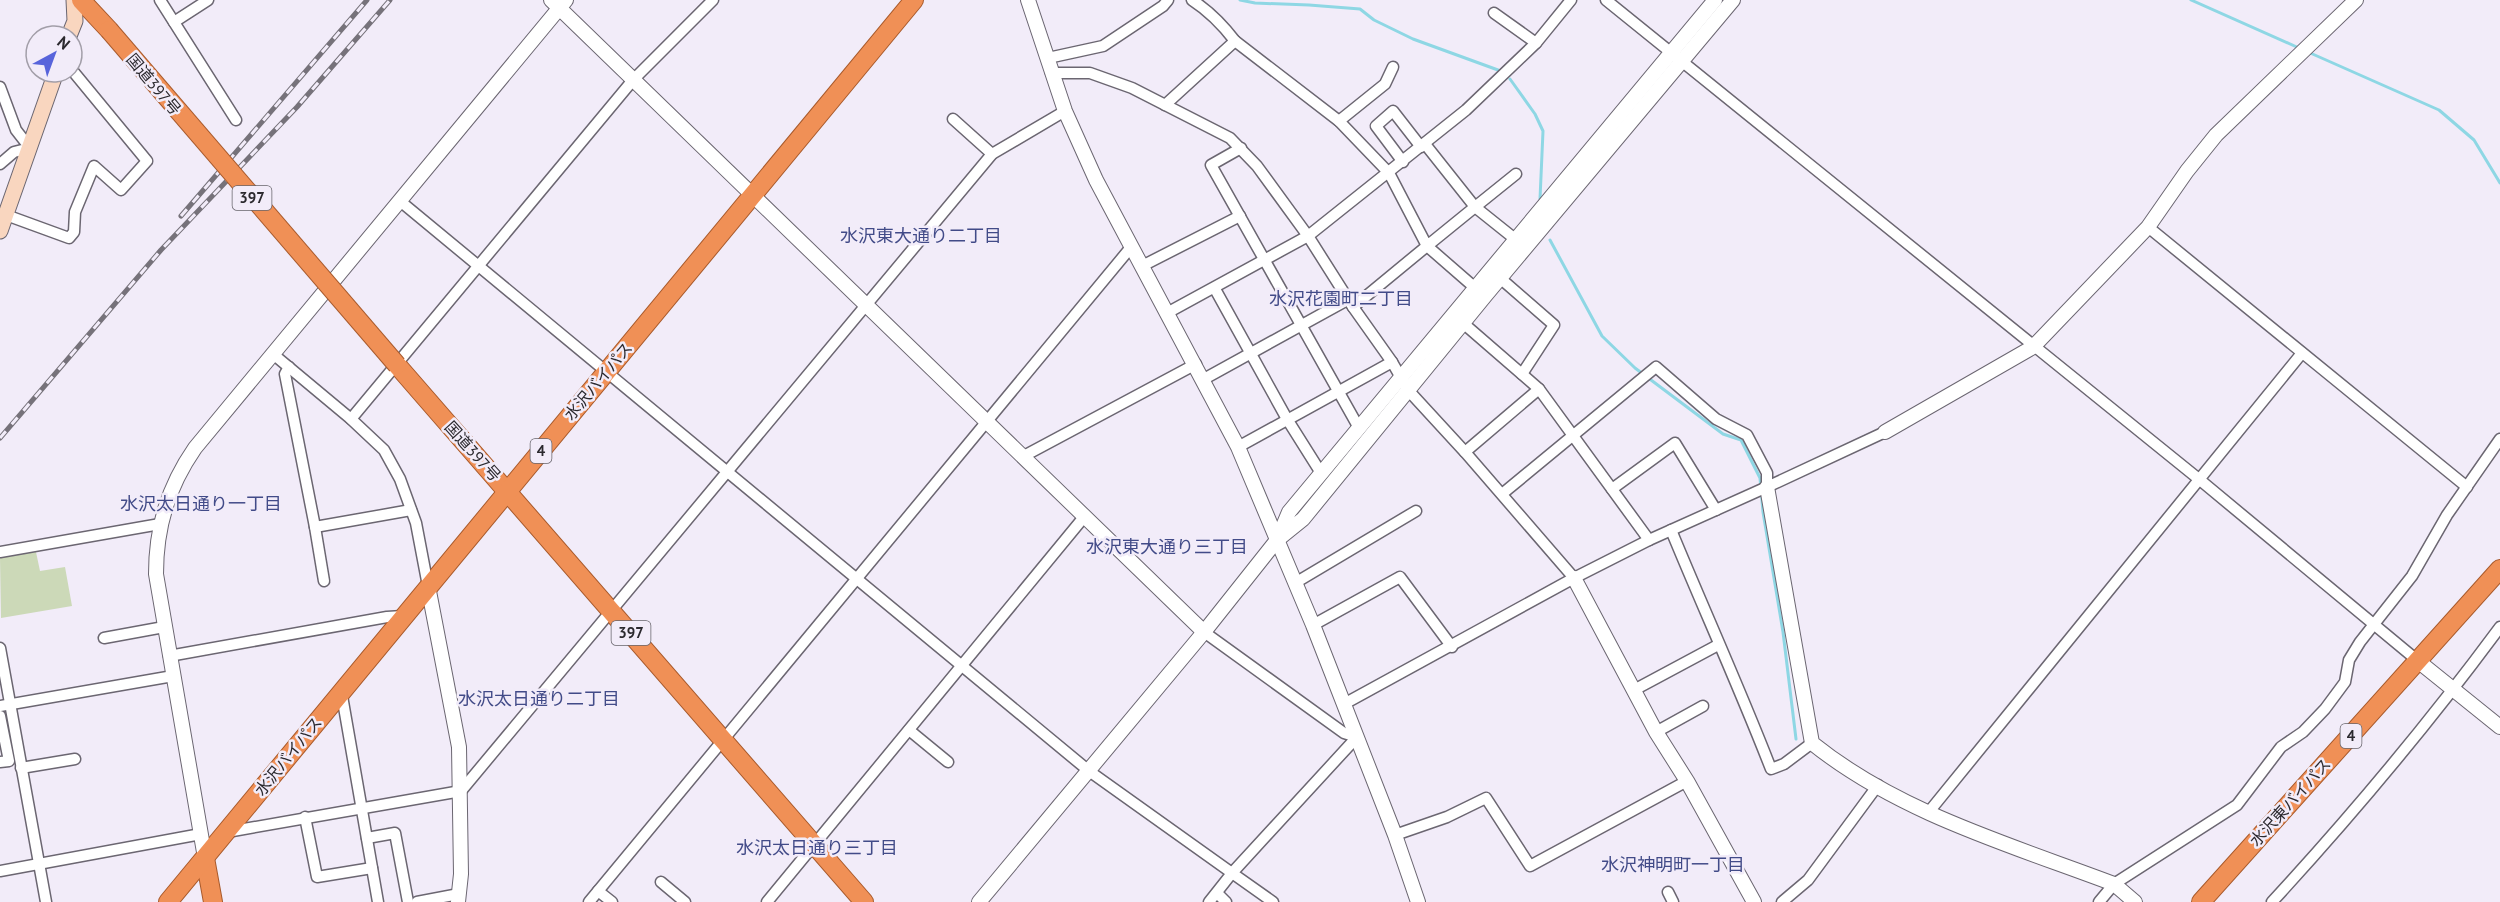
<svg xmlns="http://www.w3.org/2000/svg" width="2500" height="902" font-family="'PT Sans','Noto Sans JP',sans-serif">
<rect width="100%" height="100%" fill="#f2ecf9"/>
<polygon fill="#ccd9b8" points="36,552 40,571 65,567 72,606 1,618 0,558"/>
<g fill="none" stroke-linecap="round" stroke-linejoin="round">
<g stroke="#8ed7e4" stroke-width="3">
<polyline points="1240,0 1255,3 1309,5 1360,9 1374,20 1413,39 1498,70"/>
<polyline points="2191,0 2299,48"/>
<polyline points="2308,52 2439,110 2474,140 2500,183"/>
<polyline points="1510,79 1535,114 1543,131 1540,199"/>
<polyline points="1550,240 1602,336 1635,368 1723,434 1741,440 1760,478 1763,512 1783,632 1796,739"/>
</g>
<defs>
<g id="minor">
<polyline points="160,0 236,120"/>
<polyline points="1606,0 2200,480 2418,661"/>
<polyline points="1494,13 1536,43"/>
<polyline points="174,22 208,0"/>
<polyline points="1235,41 1339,121 1389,173 1427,246 1475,207 1425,144"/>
<polyline points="1048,58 1103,46 1163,6 1168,0"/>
<polyline points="1051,73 1090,73 1132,88 1230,138 1257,166 1308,236 1353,307 1392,362 1408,390 1465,452 1574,578"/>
<polyline points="0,87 16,130 30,148 14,152 0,164"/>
<path d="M1165,105L1235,41C1222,24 1209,11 1192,0"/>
<polyline points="953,119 992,154"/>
<polyline points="1339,121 1385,84 1393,67"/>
<polyline points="1241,148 1211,165 1359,428"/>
<polyline points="1403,162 1376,126 1393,111 1421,147"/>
<polyline points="1516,174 1475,207 1520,243"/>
<polyline points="400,201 1089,771 1232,873 1209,902"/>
<polyline points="6,215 69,238 74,232 75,212 94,166 121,190 147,161 72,70"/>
<polyline points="2148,227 2467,487"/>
<polyline points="1142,266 1240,216"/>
<polyline points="1500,278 1554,325 1522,374"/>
<polyline points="1215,289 1287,419 1321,473"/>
<polyline points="1353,307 1427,246 1481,293"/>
<polyline points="1167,313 1308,236 1466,110 1536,43 1571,0"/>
<polyline points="1463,323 1539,389 1649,540"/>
<polyline points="273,354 351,419 384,450 400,479 416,523 428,586"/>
<polyline points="289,367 285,374 315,527 411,510"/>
<polyline points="1204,379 1349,299"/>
<polyline points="351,419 633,80 713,0"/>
<polyline points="1238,447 1392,362"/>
<polyline points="1465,452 1539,389"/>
<polyline points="1022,457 1196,364"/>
<polyline points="1612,489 1675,443 1716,510"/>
<polyline points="1502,494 1656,367 1716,419 1747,435 1767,473 1767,487 1885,432"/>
<polyline points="315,527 324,581"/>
<path d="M1671,530C1704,610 1740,689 1771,769L1784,764L1812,743"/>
<polyline points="0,552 160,524"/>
<polyline points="1295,583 1416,511"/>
<polyline points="1313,625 1400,577 1452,647"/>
<polyline points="1204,632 1344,733 1357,737 1232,873 1273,902"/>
<polyline points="104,638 164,627"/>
<polyline points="0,648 46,902"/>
<polyline points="169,656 387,617 403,616"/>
<polyline points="341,690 378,902"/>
<polyline points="1634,690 1718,645"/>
<polyline points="1344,704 1574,578 1649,540 1767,487"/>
<polyline points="0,706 173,676"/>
<polyline points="0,716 9,761 0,762"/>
<polyline points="909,730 948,762"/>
<polyline points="1656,732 1703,706"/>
<polyline points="21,768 75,759"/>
<polyline points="1928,813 2302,353"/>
<polyline points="305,817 317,877 372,868"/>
<polyline points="227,832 461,791 992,154 1065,111"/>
<polyline points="1395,835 1447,817 1486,798 1530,866 1687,781"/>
<polyline points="367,838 395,833 408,902"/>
<polyline points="0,871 201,834"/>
<polyline points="661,882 685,902"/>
<polyline points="598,891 612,902"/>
<polyline points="1668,892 1673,902"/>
<polyline points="1217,893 1226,902"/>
<polyline points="417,902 459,894"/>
<polyline points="589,902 1132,246"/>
<polyline points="767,902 1084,517"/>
<polyline points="1782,902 1808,880 1878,785"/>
<polyline points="2099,902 2114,884 2237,805 2281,747 2303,732 2325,709 2345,682 2349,660 2360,642 2412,576 2447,515 2500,439"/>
<path d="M2272,902C2353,814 2429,723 2500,627"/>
</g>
<g id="tertiary">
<polyline points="551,0 1204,632"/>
<polyline points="1028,0 1065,111 1096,180 1238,447 1313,625 1395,835 1418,902"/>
<polyline points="1885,432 2033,347 2148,227 2187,171 2216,135 2356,0"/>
<path d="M1767,487L1812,743C1899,813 2011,845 2114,884L2135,902"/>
<polyline points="1278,538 1289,512 1715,0"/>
<polyline points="1574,578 1656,732 1687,781 1754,902"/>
<polyline points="428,586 459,747 461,874 458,902"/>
<polyline points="2418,661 2500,727"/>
<path d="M205,858L156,574C156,527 168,487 195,448L566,0"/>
<polyline points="979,902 1204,632 1277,540 1303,519 1485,296 1733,0"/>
</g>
<g id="secondary">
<polyline points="69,36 75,21 74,0"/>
<polyline points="0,231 56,72"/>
</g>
<g id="trunk">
<polyline points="81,0 109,30"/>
<polyline points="397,365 864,902"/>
<polyline points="205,858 213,902"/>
<polyline points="168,902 914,0"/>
<polyline points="2201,902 2500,569"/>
</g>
</defs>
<use href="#minor" stroke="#6b6671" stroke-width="13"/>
<use href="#tertiary" stroke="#6b6671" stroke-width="16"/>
<use href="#secondary" stroke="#6b6671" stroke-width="17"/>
<use href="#trunk" stroke="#a85a2c" stroke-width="20"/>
<use href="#minor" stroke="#fff" stroke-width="10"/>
<use href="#tertiary" stroke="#fff" stroke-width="14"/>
<use href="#secondary" stroke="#f9d6bf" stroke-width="15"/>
<use href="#trunk" stroke="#f09056" stroke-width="18"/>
<defs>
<g id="rail">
<polyline points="181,216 367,0"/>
<polyline points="0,438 161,250 297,107 390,0"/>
</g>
</defs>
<use href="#rail" stroke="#76727a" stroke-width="5"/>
<use href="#rail" stroke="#f2ecf9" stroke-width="3" stroke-dasharray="9" stroke-linecap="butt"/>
<defs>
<polyline id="trunk-bridge" points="109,30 397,365"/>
</defs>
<use href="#trunk-bridge" stroke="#a85a2c" stroke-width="20" stroke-linecap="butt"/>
<use href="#trunk-bridge" stroke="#f09056" stroke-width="18"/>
</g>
<g text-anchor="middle" stroke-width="5" stroke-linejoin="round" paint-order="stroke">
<g fill="#f2ecf9" stroke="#67646b" stroke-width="1.5">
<rect x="232.5" y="186" width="39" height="24" rx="4.5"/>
<rect x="530.5" y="439" width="21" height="24" rx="4.5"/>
<rect x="611.5" y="621" width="39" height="24" rx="4.5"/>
<rect x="2340.5" y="724" width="21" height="24" rx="4.5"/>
</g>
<g font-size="15" font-weight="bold" fill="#2b292e">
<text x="252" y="203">397</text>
<text x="541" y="456">4</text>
<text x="631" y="638">397</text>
<text x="2351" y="741">4</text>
</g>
<g font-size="16" fill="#2b292e" stroke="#f2ecf9">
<text transform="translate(154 84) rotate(50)" y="6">国道397号</text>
<text transform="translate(598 381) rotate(-50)" y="6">水沢バイパス</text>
<text transform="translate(473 451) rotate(48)" y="6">国道397号</text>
<text transform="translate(288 756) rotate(-51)" y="6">水沢バイパス</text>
<text transform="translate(2290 802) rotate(-48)" y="6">水沢東バイパス</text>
</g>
<g font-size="18" fill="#424b88" stroke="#f2ecf9">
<text x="921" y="242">水沢東大通り二丁目</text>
<text x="1341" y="305">水沢花園町二丁目</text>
<text x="201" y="510">水沢太日通り一丁目</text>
<text x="1167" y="553">水沢東大通り三丁目</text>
<text x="539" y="705">水沢太日通り二丁目</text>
<text x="817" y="854">水沢太日通り三丁目</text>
<text x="1673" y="871">水沢神明町一丁目</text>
</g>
</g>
<g transform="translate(54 54) rotate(41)"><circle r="28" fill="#f2ecf9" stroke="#a29ea8" stroke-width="1.5"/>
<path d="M0-4.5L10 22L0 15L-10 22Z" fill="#5864db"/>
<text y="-9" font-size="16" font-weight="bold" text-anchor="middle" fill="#2b292e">N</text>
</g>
</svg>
